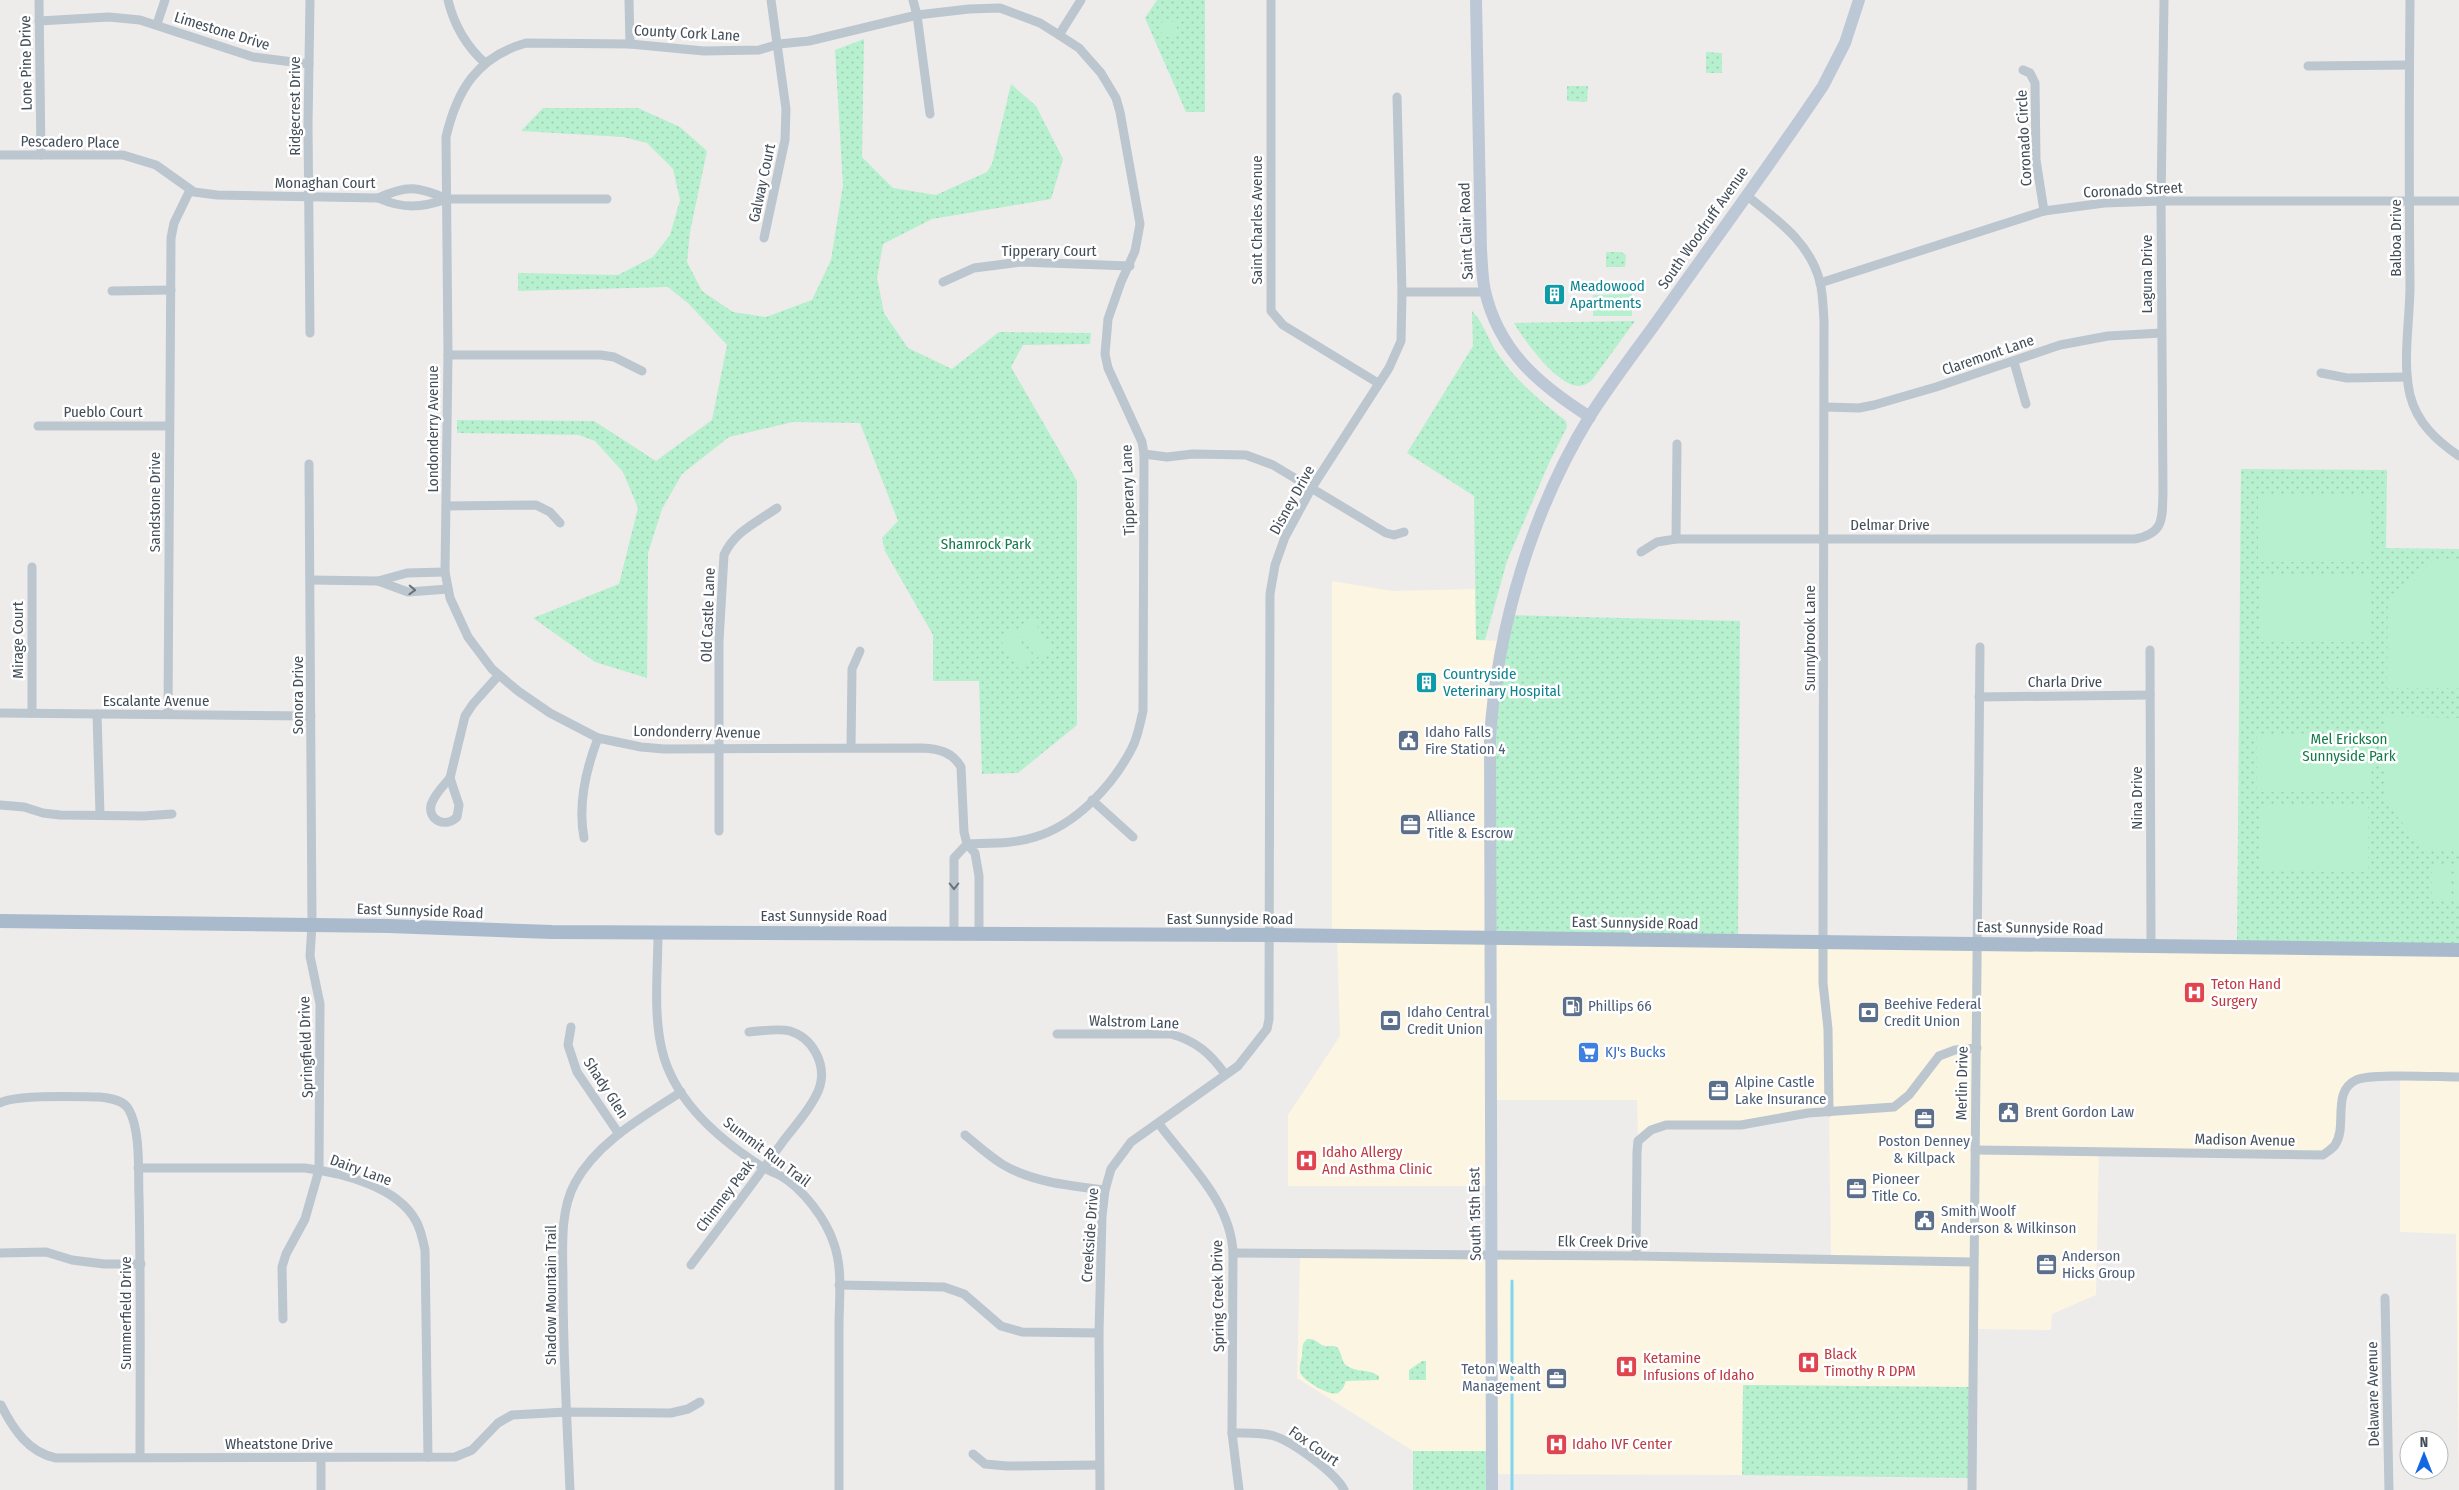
<svg xmlns="http://www.w3.org/2000/svg" width="2459" height="1490" font-family="'Fira Sans Condensed',sans-serif">
<defs>
<pattern id="grass-dots" width="8" height="8" patternUnits="userSpaceOnUse" patternTransform="scale(1.25)"><rect width="8" height="8" fill="#b6f0ce"/><path d="M2 2h.1M6 6h.1" fill="none" stroke="#9ecfb3" stroke-width="1.8" stroke-linecap="round"/></pattern>
</defs>
<rect width="100%" height="100%" fill="#eeebeb"/>
<polygon fill="#fcf5e2" points="1332,581 1392,591 1475,589 1476,640 1503,641 1490,937 2459,950 2459,1484 2456,1234 2400,1232 2400,1077 2371,1077 2345,1089 2340,1134 2323,1155 2099,1151 2096,1295 2052,1314 2051,1330 1972,1329 1971,1387 1743,1385 1742,1475 1492,1474 1491,1451 1413,1451 1297,1378 1300,1254 1831,1261 1829,1112 1741,1125 1666,1125 1638,1141 1637,1100 1490,1100 1491,1186 1288,1186 1288,1115 1340,1036 1337,936 1332,936"/>
<g fill="url(#grass-dots)">
<polygon points="1157,0 1205,0 1205,112 1186,112 1145,18"/>
<polygon points="864,39 862,157 893,188 936,195 987,172 992,164 1011,84 1036,106 1063,159 1051,199 932,219 883,244 877,278 884,313 908,348 952,369 999,332 1091,333 1090,344 1023,345 1011,367 1077,481 1077,725 1018,773 982,774 979,681 933,681 933,635 885,551 882,538 898,521 860,423 793,422 729,437 682,474 662,509 648,553 647,678 595,662 533,618 619,584 638,508 623,472 595,441 579,435 457,433 457,420 594,421 656,461 712,420 727,345 689,304 668,287 518,291 518,273 618,275 653,257 670,235 680,200 673,169 647,143 623,137 521,131 543,108 638,108 680,127 707,151 690,232 687,262 702,291 733,312 766,317 812,300 831,260 843,185 835,50"/>
<polygon points="1706,52 1722,53 1722,73 1706,73"/>
<polygon points="1567,86 1588,86 1587,102 1567,101"/>
<polygon points="1606,252 1621,252 1626,255 1625,267 1606,267"/>
<path d="M1472,311C1484,323 1488,340 1498,354C1516,381 1540,401 1566,421L1567,427L1549,463L1507,561L1485,640H1476L1474,496L1407,453L1473,346Z"/>
<path d="M1635,321L1592,380C1588,383 1584,386 1578,386C1556,385 1524,340 1514,323Z"/>
<polygon points="2241,469 2387,470 2386,548 2459,549 2459,949 2237,946"/>
<polygon points="1508,615 1740,621 1738,941 1490,938 1492,712"/>
<path d="M1307,1339C1317,1338 1317,1344 1325,1346C1331,1347 1336,1344 1339,1350C1343,1357 1341,1363 1349,1367C1360,1373 1366,1368 1379,1376V1380L1346,1381C1344,1386 1343,1390 1338,1393C1330,1397 1302,1380 1300,1372C1299,1366 1301,1361 1302,1356C1303,1349 1301,1344 1307,1339Z"/>
<polygon points="1422,1361 1426,1361 1426,1380 1409,1380 1409,1370"/>
<polygon points="1743,1385 1971,1387 1971,1478 1742,1475"/>
<rect x="1413" y="1451" width="79" height="39"/>
</g>
<g fill="#b6f0ce">
<rect x="1162" y="22" width="15" height="15"/>
<polygon points="1632,294 1632,316 1593,316 1593,295"/>
<polygon points="2371,495 2371,562 2258,562 2258,496"/>
<polygon points="2434,560 2459,560 2459,688 2387,688 2388,602"/>
<polygon points="2259,574 2369,574 2369,642 2260,642"/>
<polygon points="1033,619 1050,649 1036,658 1018,628"/>
<polygon points="1014,630 1032,660 1018,668 1000,639"/>
<polygon points="2385,716 2459,718 2459,850 2424,850 2384,800"/>
<rect x="2257" y="734" width="112" height="58"/>
<polygon points="2260,804 2368,805 2368,872 2260,871"/>
<rect x="2432" y="865" width="17" height="36"/>
<rect x="2454" y="865" width="5" height="37"/>
</g>
<g fill="none" stroke-linecap="round" stroke-linejoin="round">
<polyline stroke="#81d5ef" stroke-width="3" points="1512,1490 1512,1281"/>
<g stroke="#bbc6cf" stroke-width="9">
<polyline points="39,0 41,155"/>
<polyline points="310,0 308,125 310,333"/>
<path d="M448,0C454,25 466,46 485,63"/>
<polyline points="629,0 630,44"/>
<polyline points="913,0 917,15 930,114"/>
<polyline points="1271,0 1271,311 1283,325 1378,383"/>
<path d="M2410,0C2409,95 2409,190 2410,285C2410,321 2402,361 2410,395C2417,423 2437,441 2459,456"/>
<polyline points="39,21 109,17 140,20 253,57 309,64"/>
<polyline points="157,24 165,0"/>
<polyline points="1059,35 1081,0"/>
<polyline points="2308,66 2409,65"/>
<polyline points="2023,70 2030,73 2035,83 2036,160 2044,211"/>
<path d="M0,155H123L156,165L194,192L217,195L378,198C407,185 417,186 447,199H607"/>
<path d="M1746,195C1776,219 1810,242 1820,282C1823,294 1823,307 1824,320L1823,942V983L1828,1029L1829,1112"/>
<path d="M378,198C403,209 421,208 447,199"/>
<polyline points="764,238 785,140 786,109 771,0"/>
<polyline points="943,282 974,268 1021,262 1130,266"/>
<polyline points="1820,283 2044,211 2104,203 2161,201 2459,201"/>
<polyline points="112,291 171,290"/>
<polyline points="1402,292 1485,292"/>
<polyline points="448,355 601,355 614,357 642,371"/>
<polyline points="2014,362 2026,404"/>
<polyline points="2321,373 2347,378 2407,377"/>
<polyline points="1826,407 1859,408 1874,405 1936,387 2060,345 2108,336 2161,333"/>
<polyline points="38,426 169,426"/>
<polyline points="1144,454 1167,457 1193,454 1246,455 1273,465 1386,533 1394,535 1404,532"/>
<polyline points="446,506 536,505 550,512 560,523"/>
<polyline points="1676,539 1677,444"/>
<path d="M1641,552L1657,542L1676,539H2135C2165,533 2162,518 2163,492L2161,201L2164,0"/>
<polyline points="311,580 378,581 407,573 445,572"/>
<polyline points="378,581 408,592 448,589"/>
<polyline points="2150,650 2151,946"/>
<polyline points="1979,697 2150,695"/>
<polyline points="0,713 311,716"/>
<polyline points="32,713 32,567"/>
<polyline points="97,714 100,814"/>
<polyline points="168,714 171,238 174,223 190,190"/>
<polyline points="851,747 852,669 860,651"/>
<polyline points="450,778 465,716 473,704 498,676"/>
<path d="M450,778L459,805L457,817C446,828 428,821 431,805C434,795 443,786 450,778Z"/>
<polyline points="1092,800 1133,837"/>
<polyline points="0,805 24,807 43,813 60,815 144,816 172,814"/>
<path d="M719,831V641L724,555C734,532 757,522 777,508"/>
<path d="M584,838C578,806 586,769 598,738"/>
<path d="M967,844C989,843 1014,844 1035,837C1076,825 1113,785 1132,748C1138,737 1140,723 1143,711L1144,454L1142,442L1108,368L1105,354L1108,319L1121,282L1135,251L1140,224L1120,112L1116,98L1101,73L1079,48L1059,35L1040,23L1000,8L969,9L917,15L809,41L779,44L759,50L704,51L630,44L526,43C477,57 457,90 446,137L448,355L445,572L450,598L468,637L492,669L518,691L550,713L598,738L641,747L664,749L922,748C940,749 952,752 961,767L964,832L967,844L975,853L979,876V933"/>
<path d="M658,933C658,970 653,1013 662,1050C674,1101 721,1141 764,1168C769,1171 776,1173 781,1176C803,1189 826,1219 834,1244C843,1269 839,1300 839,1327C839,1381 839,1436 839,1490"/>
<polyline points="954,933 954,858 967,844"/>
<polyline points="571,1027 568,1045 577,1072 619,1134"/>
<path d="M1057,1034H1171C1196,1041 1210,1053 1225,1074"/>
<path d="M0,1103C15,1094 79,1097 99,1097C110,1098 124,1100 129,1110C141,1131 138,1174 139,1197C141,1284 140,1370 140,1457"/>
<path d="M1159,1124C1188,1163 1231,1202 1233,1253L1232,1433L1239,1490"/>
<path d="M965,1135C977,1145 989,1156 1002,1164C1031,1182 1071,1186 1105,1190"/>
<path d="M1975,1150L2323,1155C2327,1152 2332,1149 2335,1145C2348,1126 2331,1092 2356,1080C2370,1073 2439,1077 2459,1077"/>
<path d="M138,1168H305C342,1173 397,1186 416,1221C421,1230 423,1240 425,1250L428,1457"/>
<polyline points="0,1253 46,1252 72,1260 104,1264 141,1264"/>
<polyline points="1233,1253 1636,1256 1972,1262"/>
<polyline points="1636,1256 1637,1152 1638,1141 1651,1130 1666,1125 1741,1125 1808,1113 1894,1107 1909,1095 1939,1056 1955,1050 1977,1048"/>
<path d="M691,1265C722,1224 754,1182 784,1140C795,1126 815,1103 820,1086C826,1064 813,1038 790,1031C778,1028 762,1031 749,1032"/>
<polyline points="839,1285 944,1287 964,1294 1001,1326 1022,1332 1099,1333"/>
<polyline points="2385,1298 2389,1490"/>
<polyline points="283,1319 282,1267 286,1254 305,1219 319,1170 320,1004 310,956 312,925 309,464"/>
<path d="M1,1405C13,1429 29,1453 56,1458L455,1457L472,1450L498,1423L512,1415L566,1412L671,1413L688,1409L700,1402"/>
<path d="M1232,1433C1246,1433 1261,1432 1274,1436C1293,1442 1336,1473 1344,1490"/>
<polyline points="973,1454 985,1464 1007,1466 1098,1465"/>
<polyline points="321,1490 321,1458"/>
<path d="M570,1490C567,1421 563,1353 563,1284C563,1252 559,1212 575,1183C597,1142 643,1117 681,1092"/>
<polyline points="1100,1490 1099,1333 1102,1216 1105,1190 1111,1169 1131,1142 1238,1066 1267,1029 1269,1019 1270,594 1275,565 1285,537 1311,489 1389,368 1401,341 1402,292 1397,97"/>
<polyline points="1972,1490 1980,647"/>
</g>
<g stroke="#bdc8d6" stroke-width="12">
<path d="M1476,0L1481,250C1482,263 1482,278 1485,291C1499,352 1541,386 1590,417"/>
<path d="M1492,1490L1490,738C1497,628 1532,510 1590,416C1611,383 1635,352 1658,320C1713,242 1770,165 1823,86L1845,43L1859,0"/>
</g>
<polyline stroke="#a9bacc" stroke-width="14" points="0,921 389,926 552,932 1269,935 2459,950"/>
</g>
<defs><path id="oneway-chevron" d="M-2-3.5L2.5 0L-2 3.5" fill="none" stroke-width="1.6" stroke-linecap="round" stroke-linejoin="round" transform="scale(1.25)"/></defs>
<g stroke="#67727c">
<use href="#oneway-chevron" transform="translate(412 590) rotate(2)"/>
<use href="#oneway-chevron" transform="translate(954 886) rotate(90)"/>
</g>
<defs>
<symbol id="building-square" viewBox="-11 -11 22 22"><rect x="-9" y="-9" width="18" height="18" rx="4" fill="#0f9aa8" stroke="#fff"/><path d="M-4-6H4V6H1V3H-1V6H-4ZM-2.5-4.3h1.7v1.8h-1.7ZM.8-4.3h1.7v1.8H.8ZM-2.5-1h1.7V.8h-1.7ZM.8-1h1.7V.8H.8Z" fill="#fff"/></symbol>
<symbol id="civic-square" viewBox="-11 -11 22 22"><rect x="-9" y="-9" width="18" height="18" rx="4" fill="#5c6f8a" stroke="#fff"/><path d="M-.6-6.5H3V-4.5H.6V-3L4-1V1h2V6H-6V1h2V-1L-.6-3ZM-1.2 2.5V6h2.4V2.5Z" fill="#fff"/></symbol>
<symbol id="office-square" viewBox="-11 -11 22 22"><rect x="-9" y="-9" width="18" height="18" rx="4" fill="#5c6f8a" stroke="#fff"/><path d="M-6-3h4V-5.5h4V-3h4V5H-6ZM-1-4.5V-3h2v-1.5ZM-6 0V1H6V0Z" fill="#fff"/></symbol>
<symbol id="hospital-square" viewBox="-11 -11 22 22"><rect x="-9" y="-9" width="18" height="18" rx="4" fill="#e0444e" stroke="#fff"/><path d="M-5-5h3v3.5h4V-5h3V5h-3V1.5h-4V5h-3Z" fill="#fff"/></symbol>
<symbol id="fuel-square" viewBox="-11 -11 22 22"><rect x="-9" y="-9" width="18" height="18" rx="4" fill="#5c6f8a" stroke="#fff"/><path d="M-5.5-6h7V0h2V4h1.3V-2.5L3-4.5l.8-.8L6-3V5H2.5V1h-1V6h-7ZM-4.2-4.7v3.2H.2V-4.7Z" fill="#fff"/></symbol>
<symbol id="bank-square" viewBox="-11 -11 22 22"><rect x="-9" y="-9" width="18" height="18" rx="4" fill="#5c6f8a" stroke="#fff"/><path d="M-6-4H6V4H-6ZM0-2.3a2.3 2.3 0 1 0 0 4.6a2.3 2.3 0 1 0 0-4.6Z" fill="#fff"/></symbol>
<symbol id="supermarket-square" viewBox="-11 -11 22 22"><rect x="-9" y="-9" width="18" height="18" rx="4" fill="#3f7fe0" stroke="#fff"/><path d="M-6-5.5h2.5l.6 2H6L4.5 2H-2.5L-4.4-4H-6ZM-1.5 3.2a1.3 1.3 0 1 0 .1 0ZM3 3.2a1.3 1.3 0 1 0 .1 0Z" fill="#fff"/></symbol>
</defs>
<g fill-rule="evenodd">
<use href="#building-square" x="1542" y="282" width="25" height="25"/>
<use href="#building-square" x="1414" y="670" width="25" height="25"/>
<use href="#civic-square" x="1396" y="728" width="25" height="25"/>
<use href="#office-square" x="1398" y="812" width="25" height="25"/>
<use href="#hospital-square" x="2182" y="980" width="25" height="25"/>
<use href="#fuel-square" x="1560" y="994" width="25" height="25"/>
<use href="#bank-square" x="1856" y="1000" width="25" height="25"/>
<use href="#bank-square" x="1378" y="1008" width="25" height="25"/>
<use href="#supermarket-square" x="1576" y="1040" width="25" height="25"/>
<use href="#office-square" x="1706" y="1078" width="25" height="25"/>
<use href="#civic-square" x="1996" y="1100" width="25" height="25"/>
<use href="#office-square" x="1912" y="1106" width="25" height="25"/>
<use href="#hospital-square" x="1294" y="1148" width="25" height="25"/>
<use href="#office-square" x="1844" y="1176" width="25" height="25"/>
<use href="#civic-square" x="1912" y="1208" width="25" height="25"/>
<use href="#office-square" x="2034" y="1252" width="25" height="25"/>
<use href="#hospital-square" x="1796" y="1350" width="25" height="25"/>
<use href="#hospital-square" x="1614" y="1354" width="25" height="25"/>
<use href="#office-square" x="1544" y="1366" width="25" height="25"/>
<use href="#hospital-square" x="1544" y="1432" width="25" height="25"/>
</g>
<g text-anchor="middle" stroke-width="5" stroke-linejoin="round" paint-order="stroke">
<g font-size="15" fill="#434e59" stroke="#fff">
<text transform="translate(222 31) rotate(17)" y="5">Limestone Drive</text>
<text transform="translate(687 33) rotate(3)" y="5">County Cork Lane</text>
<text transform="translate(26 63) rotate(-91)" y="5">Lone Pine Drive</text>
<text transform="translate(295 106) rotate(-90)" y="5">Ridgecrest Drive</text>
<text transform="translate(2024 138) rotate(-93)" y="5">Coronado Circle</text>
<text transform="translate(70 142) rotate(1)" y="5">Pescadero Place</text>
<text x="325" y="188">Monaghan Court</text>
<text transform="translate(762 183) rotate(-78)" y="5">Galway Court</text>
<text transform="translate(2133 190) rotate(-3)" y="5">Coronado Street</text>
<text transform="translate(1257 220) rotate(-90)" y="5">Saint Charles Avenue</text>
<text transform="translate(1703 228) rotate(-55)" y="5">South Woodruff Avenue</text>
<text transform="translate(1466 231) rotate(-92)" y="5">Saint Clair Road</text>
<text transform="translate(2396 238) rotate(-90)" y="5">Balboa Drive</text>
<text x="1049" y="256">Tipperary Court</text>
<text transform="translate(2147 274) rotate(-90)" y="5">Laguna Drive</text>
<text transform="translate(1988 355) rotate(-19)" y="5">Claremont Lane</text>
<text x="103" y="417">Pueblo Court</text>
<text transform="translate(433 429) rotate(-90)" y="5">Londonderry Avenue</text>
<text transform="translate(1128 490) rotate(-92)" y="5">Tipperary Lane</text>
<text transform="translate(1292 500) rotate(-61)" y="5">Disney Drive</text>
<text transform="translate(155 502) rotate(-90)" y="5">Sandstone Drive</text>
<text x="1890" y="530">Delmar Drive</text>
<text transform="translate(708 615) rotate(-88)" y="5">Old Castle Lane</text>
<text transform="translate(1810 638) rotate(-90)" y="5">Sunnybrook Lane</text>
<text transform="translate(18 640) rotate(-90)" y="5">Mirage Court</text>
<text x="2065" y="687">Charla Drive</text>
<text transform="translate(298 695) rotate(-90)" y="5">Sonora Drive</text>
<text x="156" y="706">Escalante Avenue</text>
<text transform="translate(697 732) rotate(1)" y="5">Londonderry Avenue</text>
<text transform="translate(2137 798) rotate(-90)" y="5">Nina Drive</text>
<text transform="translate(420 911) rotate(2)" y="5">East Sunnyside Road</text>
<text x="824" y="921">East Sunnyside Road</text>
<text x="1230" y="924">East Sunnyside Road</text>
<text transform="translate(1635 923) rotate(1)" y="5">East Sunnyside Road</text>
<text transform="translate(2040 928) rotate(1)" y="5">East Sunnyside Road</text>
<text transform="translate(1134 1022) rotate(2)" y="5">Walstrom Lane</text>
<text transform="translate(306 1047) rotate(-92)" y="5">Springfield Drive</text>
<text transform="translate(1962 1083) rotate(-89)" y="5">Merlin Drive</text>
<text transform="translate(606 1088) rotate(57)" y="5">Shady Glen</text>
<text transform="translate(2245 1140) rotate(1)" y="5">Madison Avenue</text>
<text transform="translate(767 1152) rotate(37)" y="5">Summit Run Trail</text>
<text transform="translate(361 1170) rotate(20)" y="5">Dairy Lane</text>
<text transform="translate(725 1196) rotate(-53)" y="5">Chimney Peak</text>
<text transform="translate(1475 1214) rotate(-91)" y="5">South 15th East</text>
<text transform="translate(1090 1235) rotate(-86)" y="5">Creekside Drive</text>
<text transform="translate(1603 1242) rotate(1)" y="5">Elk Creek Drive</text>
<text transform="translate(551 1295) rotate(-90)" y="5">Shadow Mountain Trail</text>
<text transform="translate(1218 1296) rotate(-91)" y="5">Spring Creek Drive</text>
<text transform="translate(126 1313) rotate(-90)" y="5">Summerfield Drive</text>
<text transform="translate(2373 1394) rotate(-91)" y="5">Delaware Avenue</text>
<text x="279" y="1449">Wheatstone Drive</text>
<text transform="translate(1314 1446) rotate(35)" y="5">Fox Court</text>
</g>
<g font-size="15" fill="#0d838f" stroke="#fff" text-anchor="start">
<text x="1570" y="291">Meadowood<tspan x="1570" dy="17">Apartments</tspan></text>
<text x="1443" y="679">Countryside<tspan x="1443" dy="17">Veterinary Hospital</tspan></text>
</g>
<g font-size="15" fill="#137c4a" stroke="#fff">
<text x="986" y="549">Shamrock Park</text>
<text x="2349" y="744">Mel Erickson<tspan x="2349" dy="17">Sunnyside Park</tspan></text>
</g>
<g font-size="15" fill="#4e5e75" stroke="#fff" text-anchor="start">
<text x="1425" y="737">Idaho Falls<tspan x="1425" dy="17">Fire Station 4</tspan></text>
<text x="1427" y="821">Alliance<tspan x="1427" dy="17">Title &amp; Escrow</tspan></text>
<text x="1884" y="1009">Beehive Federal<tspan x="1884" dy="17">Credit Union</tspan></text>
<text x="1588" y="1011">Phillips 66</text>
<text x="1407" y="1017">Idaho Central<tspan x="1407" dy="17">Credit Union</tspan></text>
<text x="1735" y="1087">Alpine Castle<tspan x="1735" dy="17">Lake Insurance</tspan></text>
<text x="2025" y="1117">Brent Gordon Law</text>
<text x="1924" y="1146" text-anchor="middle">Poston Denney<tspan x="1924" dy="17">&amp; Killpack</tspan></text>
<text x="1872" y="1184">Pioneer<tspan x="1872" dy="17">Title Co.</tspan></text>
<text x="1941" y="1216">Smith Woolf<tspan x="1941" dy="17">Anderson &amp; Wilkinson</tspan></text>
<text x="2062" y="1261">Anderson<tspan x="2062" dy="17">Hicks Group</tspan></text>
<text x="1541" y="1374" text-anchor="end">Teton Wealth<tspan x="1541" dy="17">Management</tspan></text>
</g>
<g font-size="15" fill="#be3a42" stroke="#fff" text-anchor="start">
<text x="2211" y="989">Teton Hand<tspan x="2211" dy="17">Surgery</tspan></text>
<text x="1322" y="1157">Idaho Allergy<tspan x="1322" dy="17">And Asthma Clinic</tspan></text>
<text x="1824" y="1359">Black<tspan x="1824" dy="17">Timothy R DPM</tspan></text>
<text x="1643" y="1363">Ketamine<tspan x="1643" dy="17">Infusions of Idaho</tspan></text>
<text x="1572" y="1449">Idaho IVF Center</text>
</g>
<g font-size="15" fill="#366cbe" stroke="#fff" text-anchor="start">
<text x="1605" y="1057">KJ's Bucks</text>
</g>
</g>
<g transform="translate(2424 1455)"><circle r="24" fill="#ffffff" stroke="#b4b8bd"/>
<path d="M0-4L9 19L0 12L-9 19Z" fill="#1267e2"/>
<text y="-8" font-size="14" font-weight="bold" text-anchor="middle" fill="#434e59">N</text>
</g>
</svg>
